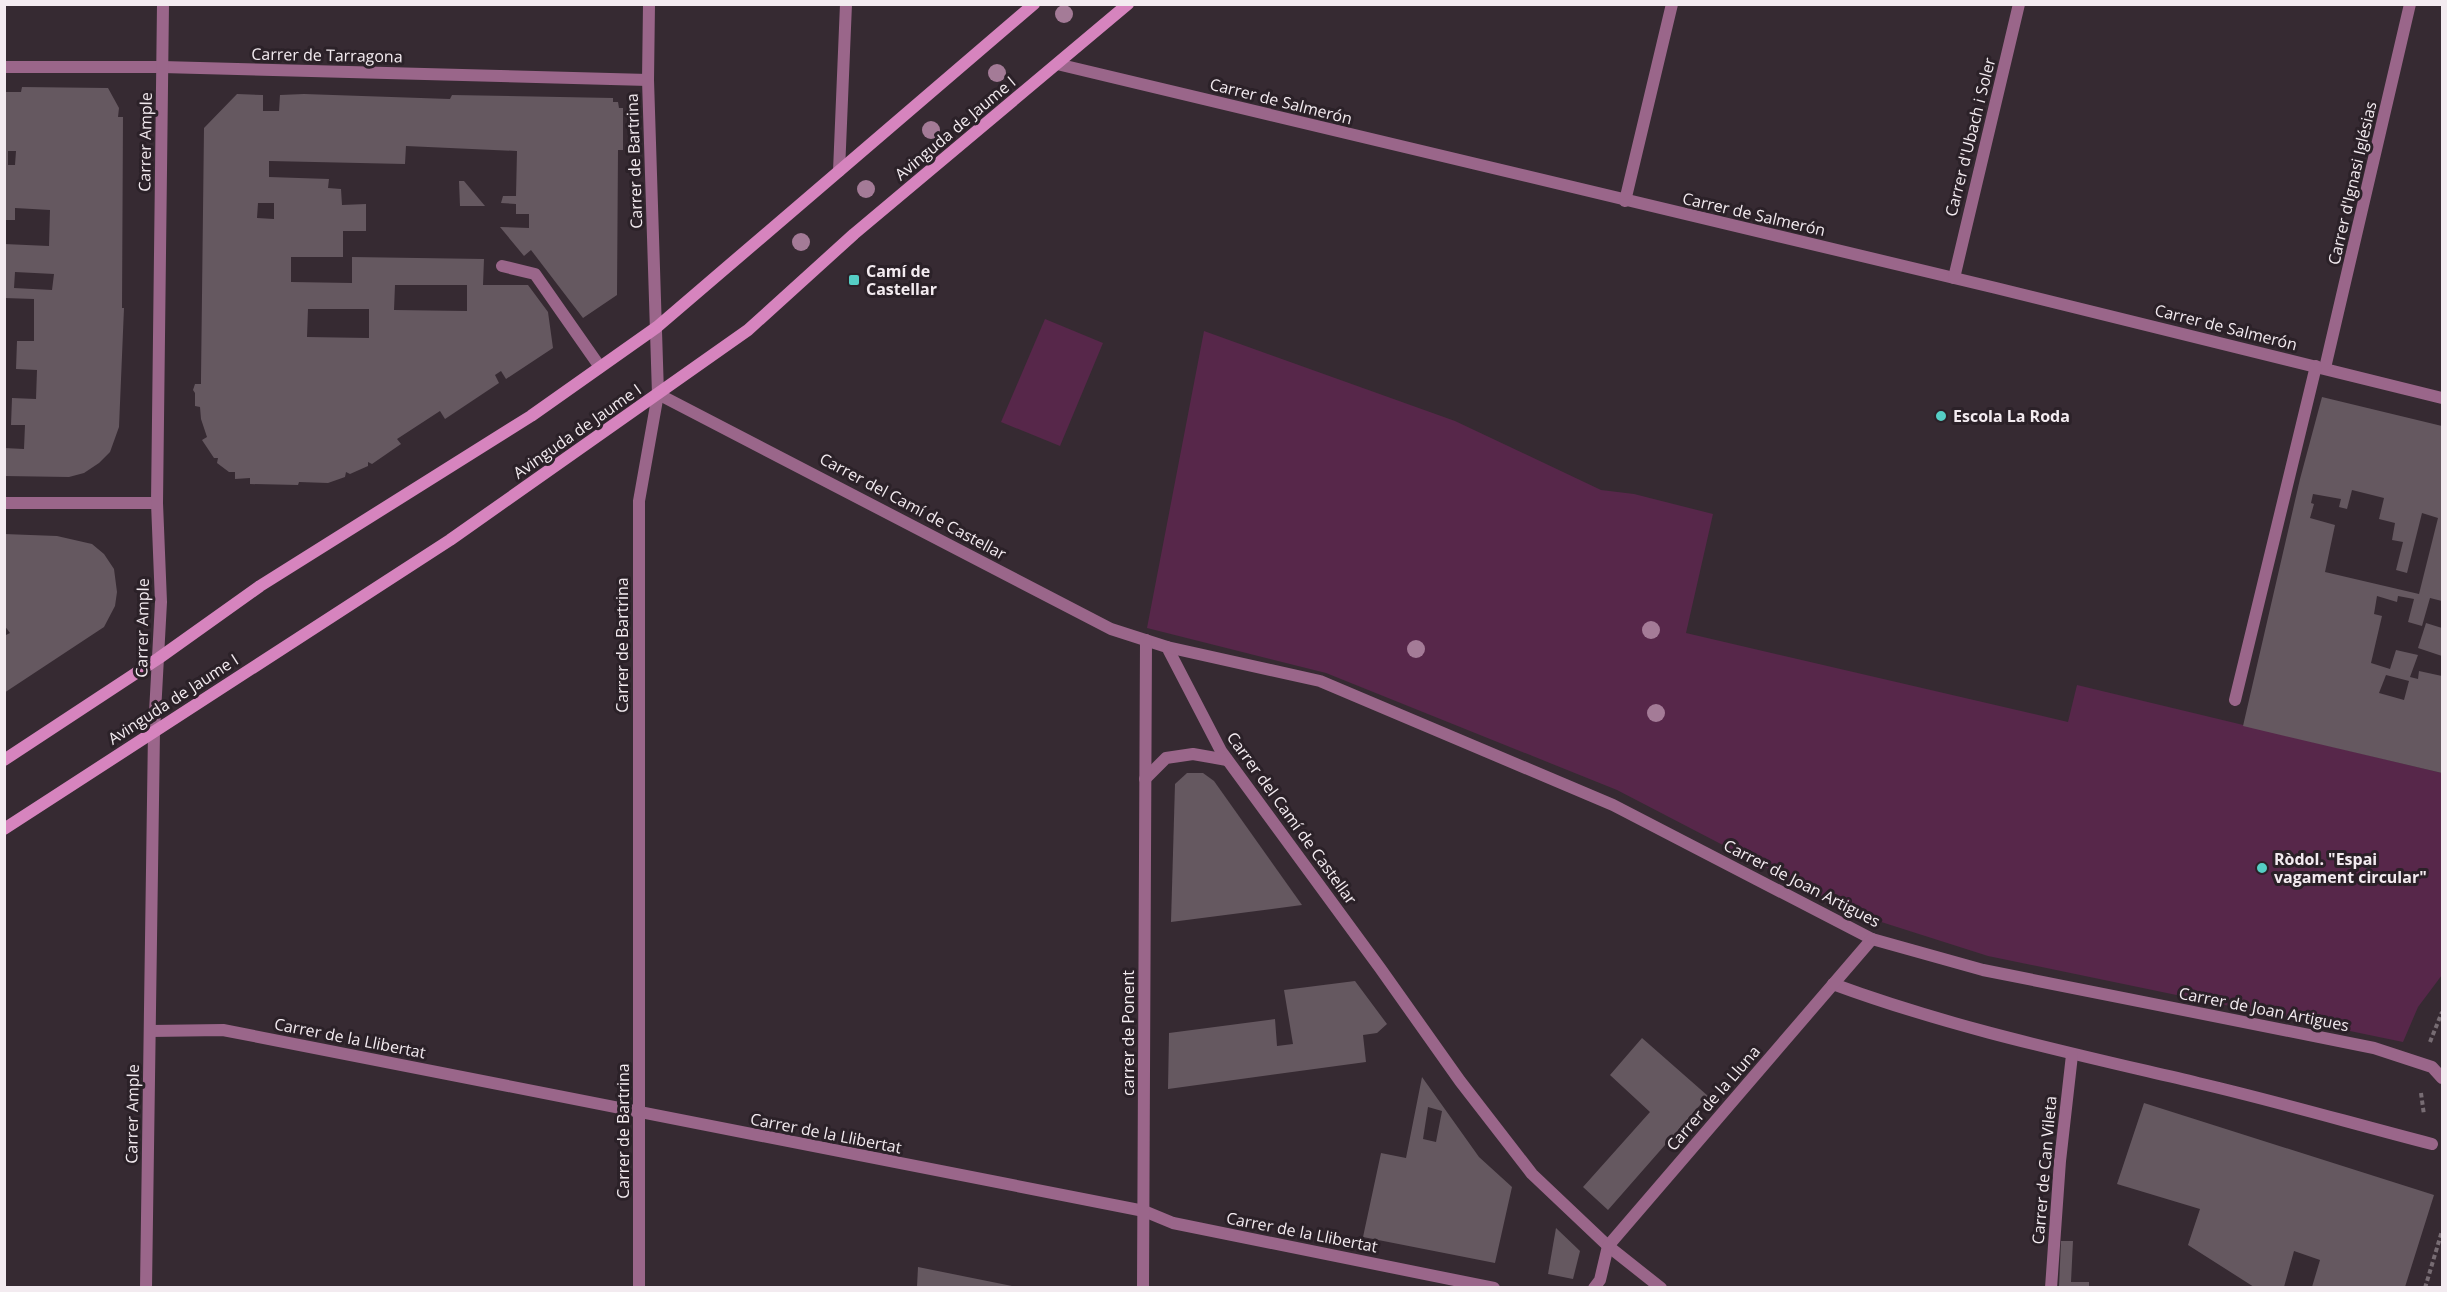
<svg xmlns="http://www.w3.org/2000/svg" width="2447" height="1292" font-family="'Open Sans',sans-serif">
<rect width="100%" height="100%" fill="#362a32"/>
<g fill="#57274a">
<polygon points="1045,319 1103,343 1060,446 1001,422"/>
<polygon points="1204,331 1455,421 1601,490 1634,494 1713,514 1686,633 2068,722 2077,685 2442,773 2442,975 2418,1007 2403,1042 1988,956 1875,920 1815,893 1617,790 1326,673 1147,628"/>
</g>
<g fill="#655860" fill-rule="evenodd">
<path d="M22,87L108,88L119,108L118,117H123L122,308H124L119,427L110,452L99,463L84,473L69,477L4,476V448L24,449L25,425H11L12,398L36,399L37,370L16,369L17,341H34V299L4,298V244L49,246L50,210L15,208V220H4V92H21ZM8,151H16L15,165H8ZM15,272L54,274L52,290L14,288Z"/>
<path d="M237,94L263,95V111H279L280,95L304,94L450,99L452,95L613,98V102H618L619,108H623V150H618L617,295L583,318L531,250L524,256L500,227L529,228V214H516V204L501,203L503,196H516L517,151L406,146L405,164L269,161V177L329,179L328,188L341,189L342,205L366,204V231H343V257H291V282L352,283V257L484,259L483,285H528L548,312L553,348L506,379L501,371L495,375L499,383L445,419L440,411L397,439L401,444L372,464L368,462V466L350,474L346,472L345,477L328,483L299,482L298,485L250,484V478L235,479V472H229L217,463L218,458H214L202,440L207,437L201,419L200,407L195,406V393L193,390L195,384H201V378L204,128ZM258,203H274V219L257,218ZM395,285H467V311L394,310ZM308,309H369V338L307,337Z"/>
<polygon points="459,181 464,181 485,206 460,206"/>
<path d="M2322,397L2442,426V601L2430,598L2422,626L2408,622L2414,599L2398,596L2397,602L2377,596L2374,614L2382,616L2371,663L2390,669L2396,650L2418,655L2410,677L2418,679L2419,671L2442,676V773L2243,726L2300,479ZM2352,490L2384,498L2379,519L2395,523L2392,540L2403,542L2396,570L2407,573L2422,513L2438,518L2419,594L2325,572L2335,525L2310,518L2314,504L2311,503L2313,494L2341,499L2339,507L2347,509ZM2386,675L2409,681L2404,700L2379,693Z"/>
<polygon points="4,534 57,536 92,544 104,554 114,569 117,592 115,606 104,627 4,693 4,636 10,633 4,625"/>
<polygon points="2426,623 2442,628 2442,656 2418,648"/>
<polygon points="1187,773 1203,773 1214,781 1302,905 1171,922 1175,784"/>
<polygon points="1355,981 1387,1024 1377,1033 1363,1035 1366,1062 1168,1089 1169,1033 1275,1019 1277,1046 1293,1044 1284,990"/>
<polygon points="1642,1038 1708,1096 1608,1210 1583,1187 1650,1112 1610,1075"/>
<path d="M1422,1077L1479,1157L1512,1187L1495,1263L1363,1237L1381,1153L1406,1158ZM1428,1107L1442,1111L1436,1142L1423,1139Z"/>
<polygon points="2144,1103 2434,1195 2405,1287 2312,1287 2320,1260 2294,1251 2284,1287 2254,1287 2188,1245 2200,1209 2117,1184"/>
<polygon points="1556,1228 1580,1251 1573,1279 1548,1274"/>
<polygon points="2061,1241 2073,1241 2071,1282 2089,1282 2089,1287 2059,1287"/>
<polygon points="918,1267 1012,1286 1012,1287 917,1287"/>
</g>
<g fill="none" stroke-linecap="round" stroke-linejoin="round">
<g stroke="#776c73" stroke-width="4" stroke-dasharray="4.5 3" stroke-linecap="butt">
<polyline points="2430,1042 2442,1012"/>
<polyline points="2421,1093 2424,1115"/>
<polyline points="2425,1288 2442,1231"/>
</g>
<g stroke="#9a668a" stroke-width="12">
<polyline points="1057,64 1996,288 2442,398"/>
<polyline points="4,67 162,67 648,80"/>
<polyline points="839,171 846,4"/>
<polyline points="1625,201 1672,4"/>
<polyline points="502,266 535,274 600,367"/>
<polyline points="1954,278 2019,4"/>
<polyline points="2325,368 2410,4"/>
<polyline points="658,394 1111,629 1167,647 1221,751 1380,968 1460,1081 1532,1174 1608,1246 1661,1288"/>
<polyline points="4,503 157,503"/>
<polyline points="1167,647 1320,681 1613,805 1872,939 1983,970 2374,1048 2432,1067 2442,1078"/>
<polyline points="2235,700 2316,366"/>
<polyline points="1145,779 1166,758 1193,754 1227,760"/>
<path d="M1833,984C1952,1028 2075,1054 2198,1083C2276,1101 2354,1124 2432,1144"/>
<polyline points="150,1031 223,1030 1144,1211 1173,1223 1494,1288"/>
<polyline points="146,1288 154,731 161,602 157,503 163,4"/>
<polyline points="639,1288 639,501 658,394 648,80 649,4"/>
<polyline points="1143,1288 1146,640"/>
<polyline points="1594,1288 1600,1280 1608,1246 1872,939"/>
<polyline points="2051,1288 2060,1161 2072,1055"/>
</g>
<g stroke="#d684be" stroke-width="12">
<polyline points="4,760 159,658 260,586 531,416 657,327 1034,4"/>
<polyline points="4,829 450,540 748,330 854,234 1128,4"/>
</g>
</g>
<g fill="#a47b97">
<circle cx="1064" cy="14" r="9"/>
<circle cx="997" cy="73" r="9"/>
<circle cx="931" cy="130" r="9"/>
<circle cx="866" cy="189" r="9"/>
<circle cx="801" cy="242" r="9"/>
<circle cx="1651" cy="630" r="9"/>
<circle cx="1416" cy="649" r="9"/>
<circle cx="1656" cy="713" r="9"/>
</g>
<g fill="#55cec5" stroke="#2b2128" stroke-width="2">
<rect x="848" y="274" width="12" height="12" rx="3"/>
<circle cx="1941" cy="416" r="6"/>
<circle cx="2262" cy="868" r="6"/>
</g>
<g text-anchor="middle" stroke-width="6" stroke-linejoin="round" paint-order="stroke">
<g font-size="16" fill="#f3ebf0" stroke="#2b2128">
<text transform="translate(327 55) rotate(1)" y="6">Carrer de Tarragona</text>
<text transform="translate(1281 101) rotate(14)" y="6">Carrer de Salmerón</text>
<text transform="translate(955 128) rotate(-40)" y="6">Avinguda de Jaume I</text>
<text transform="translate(1970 137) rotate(-76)" y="6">Carrer d'Ubach i Soler</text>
<text transform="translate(145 142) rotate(-89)" y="6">Carrer Ample</text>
<text transform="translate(634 161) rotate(-92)" y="6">Carrer de Bartrina</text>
<text transform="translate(2352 183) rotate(-77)" y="6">Carrer d'Ignasi Iglésias</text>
<text transform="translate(1754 214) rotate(13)" y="6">Carrer de Salmerón</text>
<text transform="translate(2226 327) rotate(14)" y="6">Carrer de Salmerón</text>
<text transform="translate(577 431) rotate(-35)" y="6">Avinguda de Jaume I</text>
<text transform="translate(913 506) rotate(28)" y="6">Carrer del Camí de Castellar</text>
<text transform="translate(142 628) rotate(-89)" y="6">Carrer Ample</text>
<text transform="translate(622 645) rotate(-90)" y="6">Carrer de Bartrina</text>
<text transform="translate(173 699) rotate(-33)" y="6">Avinguda de Jaume I</text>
<text transform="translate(1292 818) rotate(54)" y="6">Carrer del Camí de Castellar</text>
<text transform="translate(1802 883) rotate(27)" y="6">Carrer de Joan Artigues</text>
<text transform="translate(2264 1009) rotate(11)" y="6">Carrer de Joan Artigues</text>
<text transform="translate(1128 1033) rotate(-90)" y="6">carrer de Ponent</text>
<text transform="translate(350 1038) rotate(11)" y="6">Carrer de la Llibertat</text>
<text transform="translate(1713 1098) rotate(-49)" y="6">Carrer de la Lluna</text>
<text transform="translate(132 1114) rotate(-89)" y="6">Carrer Ample</text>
<text transform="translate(623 1131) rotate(-90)" y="6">Carrer de Bartrina</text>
<text transform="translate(826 1133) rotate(11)" y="6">Carrer de la Llibertat</text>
<text transform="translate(2044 1170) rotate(-85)" y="6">Carrer de Can Vileta</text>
<text transform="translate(1302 1232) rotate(11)" y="6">Carrer de la Llibertat</text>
</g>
<g font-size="16" font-weight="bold" fill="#f3ebf0" stroke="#2b2128" text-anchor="start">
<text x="866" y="277">Camí de<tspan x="866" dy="18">Castellar</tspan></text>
<text x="1953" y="422">Escola La Roda</text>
<text x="2274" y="865">Ròdol. "Espai<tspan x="2274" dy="18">vagament circular"</tspan></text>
</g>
</g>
<rect width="2447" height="1292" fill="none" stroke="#f3ebf0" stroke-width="12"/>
</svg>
